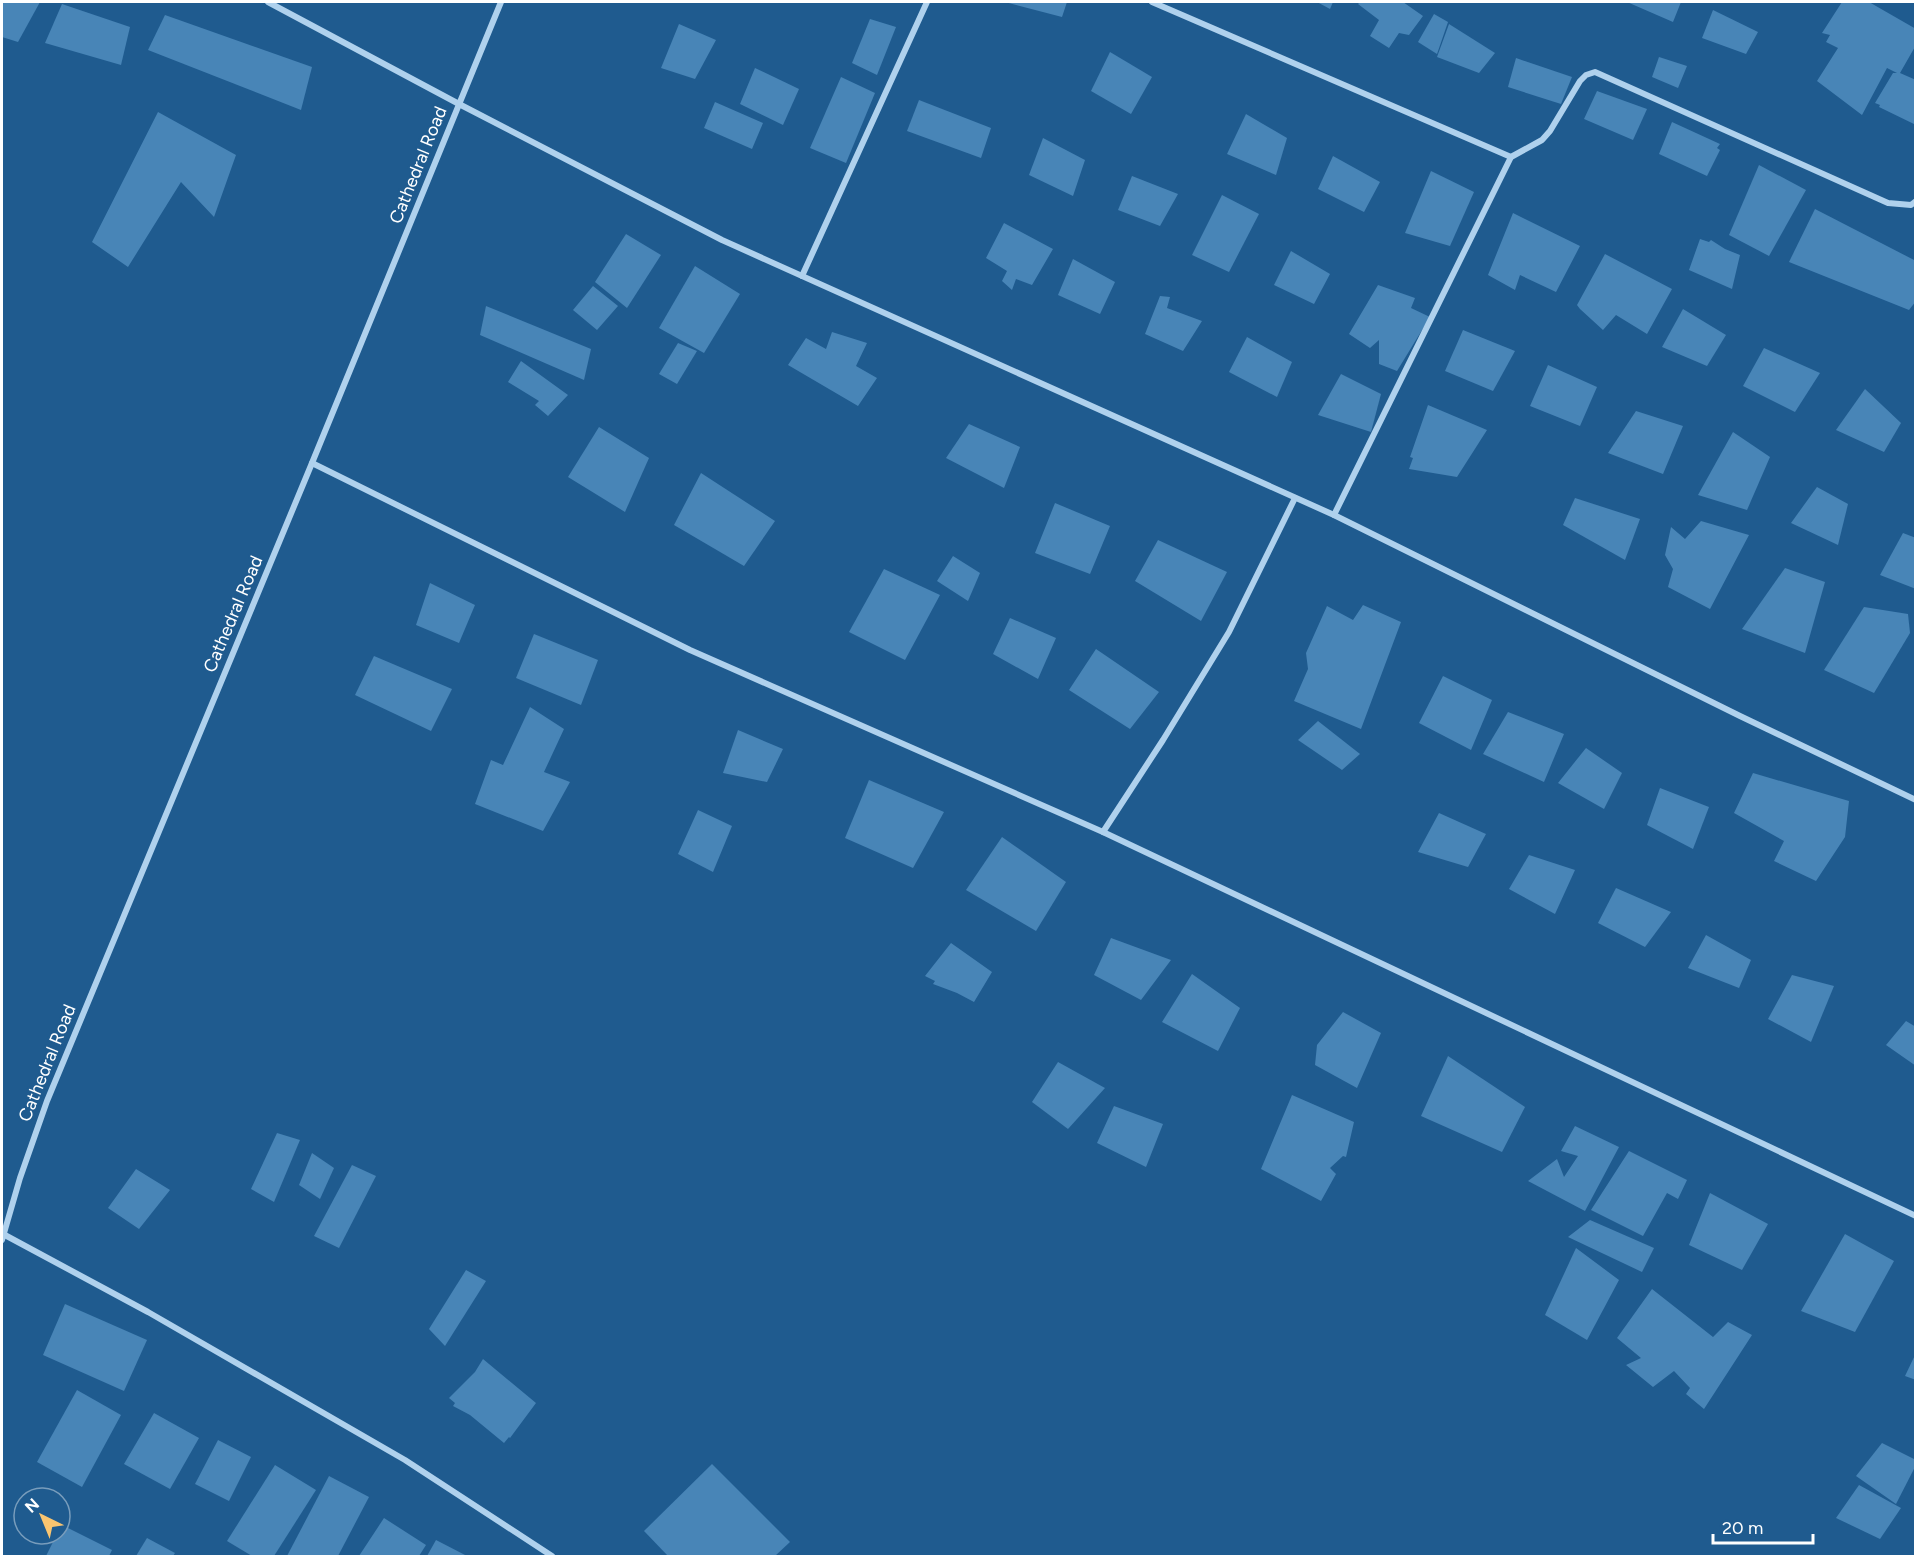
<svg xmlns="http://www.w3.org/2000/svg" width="1917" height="1558" font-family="Figtree,sans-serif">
<rect width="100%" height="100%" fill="#1f5b8f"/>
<g fill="#4885b7">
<polygon points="2,2 40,2 18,42 2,37"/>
<polygon points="1005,2 1067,2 1062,17"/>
<polygon points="1317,2 1333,2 1330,9"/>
<polygon points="1360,2 1403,2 1423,16 1409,35 1399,33 1389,48 1370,36 1379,20 1358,4"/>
<polygon points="1627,2 1681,2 1673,22"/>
<polygon points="1842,2 1869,2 1916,29 1916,45 1900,73 1916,80 1916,125 1879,107 1880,105 1875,103 1893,73 1897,73 1887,68 1862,115 1817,81 1838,48 1826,42 1830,35 1822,33"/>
<polygon points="62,4 130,27 121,65 45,43"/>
<polygon points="1713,10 1758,32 1746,54 1702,38"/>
<polygon points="1434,14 1448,22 1437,54 1418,42"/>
<polygon points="165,15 312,67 301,110 148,50"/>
<polygon points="870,19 896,27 877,75 852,63"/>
<polygon points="679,24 716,40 695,79 661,68"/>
<polygon points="1449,24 1495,53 1479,73 1437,57"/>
<polygon points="1110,52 1152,77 1131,114 1091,91"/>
<polygon points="1659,57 1687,66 1678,88 1652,77"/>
<polygon points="1516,58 1572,77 1561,104 1508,87"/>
<polygon points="755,68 799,89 783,125 740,104"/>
<polygon points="841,77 875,93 846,163 810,148"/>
<polygon points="1597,91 1647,109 1633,140 1584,119"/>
<polygon points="919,100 991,128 981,158 907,131"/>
<polygon points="715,102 763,123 752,149 704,128"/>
<polygon points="158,112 236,155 214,217 181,182 128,267 92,242"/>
<polygon points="1246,114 1287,138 1276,175 1227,154"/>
<polygon points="1672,122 1720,144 1717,148 1720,150 1707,176 1659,154"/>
<polygon points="1043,138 1085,160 1073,196 1029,175"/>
<polygon points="1333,156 1380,182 1364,212 1318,189"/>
<polygon points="1759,165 1806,190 1769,256 1729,235"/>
<polygon points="1431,171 1474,192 1450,246 1405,233"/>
<polygon points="1132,176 1178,194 1160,226 1118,210"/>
<polygon points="1222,195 1259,214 1229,272 1192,255"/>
<polygon points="1815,209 1916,261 1916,301 1909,310 1789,262"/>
<polygon points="1513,213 1580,246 1556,292 1520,275 1515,290 1488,275"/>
<polygon points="1004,223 1053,249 1032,285 1016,279 1012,290 1002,281 1007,271 986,258"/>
<polygon points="626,234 661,255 627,308 595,282"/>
<polygon points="1700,239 1709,242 1711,240 1725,249 1740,255 1732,289 1689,270"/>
<polygon points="1291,251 1330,274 1314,304 1274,285"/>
<polygon points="1605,254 1672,289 1647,334 1616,315 1603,330 1580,309 1577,305"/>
<polygon points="1073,259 1115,282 1100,314 1058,295"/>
<polygon points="695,266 740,294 704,353 659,328"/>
<polygon points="1378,285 1415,298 1411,308 1430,317 1397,371 1379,364 1379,340 1370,348 1349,334"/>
<polygon points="593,286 618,306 597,330 573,310"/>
<polygon points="1160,296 1170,297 1167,308 1202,321 1183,351 1145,334"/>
<polygon points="486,306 591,349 584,380 480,335"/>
<polygon points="1683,309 1726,335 1707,366 1662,347"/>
<polygon points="1463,330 1515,351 1493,391 1445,371"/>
<polygon points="832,332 867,343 856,366 877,378 858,406 788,365 806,338 826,349"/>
<polygon points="1247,337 1292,362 1277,397 1229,372"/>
<polygon points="678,343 697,351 677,384 659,374"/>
<polygon points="1764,348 1820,373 1795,412 1743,386"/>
<polygon points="521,361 568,395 548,416 535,405 539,401 508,382"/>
<polygon points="1548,365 1597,387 1580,426 1530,406"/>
<polygon points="1341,374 1381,394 1371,432 1318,415"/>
<polygon points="1865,389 1901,423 1884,452 1836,430"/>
<polygon points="1428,405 1487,430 1457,477 1409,469 1413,458 1410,457"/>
<polygon points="1636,411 1683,426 1663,474 1608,453"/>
<polygon points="969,424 1020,447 1004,488 946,458"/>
<polygon points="599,427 649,458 625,512 568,477"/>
<polygon points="1733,432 1770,457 1747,510 1698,495"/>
<polygon points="701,473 775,521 744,566 674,525"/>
<polygon points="1817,487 1848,504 1838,545 1791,523"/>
<polygon points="1575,498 1640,519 1625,560 1563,525"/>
<polygon points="1055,503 1110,526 1090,574 1035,553"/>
<polygon points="1701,521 1749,535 1710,609 1668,587 1673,569 1665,555 1671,527 1685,539"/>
<polygon points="1903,533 1916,538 1916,589 1880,575"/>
<polygon points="1158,540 1227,572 1201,621 1135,581"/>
<polygon points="953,556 980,573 968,601 937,581"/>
<polygon points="1785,568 1825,582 1805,653 1742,629"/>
<polygon points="884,569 940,595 905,660 849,632"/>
<polygon points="430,583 475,605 459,643 416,625"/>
<polygon points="1363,605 1401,622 1361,729 1294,701 1308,669 1306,653 1327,606 1353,620"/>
<polygon points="1864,607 1908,614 1910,633 1874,693 1824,670"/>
<polygon points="1010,618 1056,638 1038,679 993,654"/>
<polygon points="534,634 598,660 581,705 516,678"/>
<polygon points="1096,649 1159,692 1130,729 1069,690"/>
<polygon points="374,656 452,689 431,731 355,695"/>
<polygon points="1443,676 1492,700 1471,750 1419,723"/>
<polygon points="530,707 564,729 544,772 570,782 543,831 475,804 491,760 503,765"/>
<polygon points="1508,712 1564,734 1544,782 1483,754"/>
<polygon points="1318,721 1360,754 1342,770 1298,740"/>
<polygon points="738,730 783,749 767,782 723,773"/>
<polygon points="1586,748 1622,773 1604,809 1558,783"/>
<polygon points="1753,773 1849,801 1845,837 1816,881 1774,861 1784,841 1734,813"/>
<polygon points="869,780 944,812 913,868 845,838"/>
<polygon points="1660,788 1709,807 1693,849 1647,825"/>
<polygon points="698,810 732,826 713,872 678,854"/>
<polygon points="1439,813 1486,834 1468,867 1418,852"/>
<polygon points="1002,837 1066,882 1036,931 966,890"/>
<polygon points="1529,855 1575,870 1555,914 1509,889"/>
<polygon points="1616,888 1671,912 1645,947 1598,923"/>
<polygon points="1706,935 1751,960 1739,988 1688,968"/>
<polygon points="1111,938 1171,960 1141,1000 1094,975"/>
<polygon points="951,943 992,972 974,1002 957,993 933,984 935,981 925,976"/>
<polygon points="1192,974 1240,1008 1218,1051 1162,1022"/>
<polygon points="1792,975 1834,986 1811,1042 1768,1019"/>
<polygon points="1343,1012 1381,1033 1357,1088 1315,1065 1317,1045"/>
<polygon points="1906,1021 1916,1027 1916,1066 1886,1045"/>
<polygon points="1448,1056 1525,1107 1502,1152 1421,1116"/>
<polygon points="1058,1062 1105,1088 1068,1129 1032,1102"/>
<polygon points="1292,1095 1354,1122 1346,1157 1343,1156 1330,1168 1336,1174 1321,1201 1261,1169"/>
<polygon points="1114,1106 1163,1124 1146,1167 1097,1143"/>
<polygon points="1575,1126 1619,1147 1585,1211 1528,1181 1557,1159 1564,1177 1578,1156 1561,1151"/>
<polygon points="277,1133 300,1140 274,1202 251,1189"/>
<polygon points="1629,1151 1687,1180 1678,1199 1667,1193 1643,1236 1591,1210"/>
<polygon points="312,1153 334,1168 320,1199 299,1185"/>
<polygon points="352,1165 376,1176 339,1248 314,1236"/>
<polygon points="136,1169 170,1190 139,1229 108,1208"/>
<polygon points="1710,1193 1768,1224 1742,1270 1689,1245"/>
<polygon points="1590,1220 1654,1248 1642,1272 1568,1237"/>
<polygon points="1845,1234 1894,1261 1855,1332 1801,1311"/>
<polygon points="1576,1248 1619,1280 1587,1340 1545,1315"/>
<polygon points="466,1270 486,1281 445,1346 429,1329"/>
<polygon points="1652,1289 1713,1337 1728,1322 1752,1335 1704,1409 1686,1394 1690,1388 1674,1371 1653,1387 1626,1365 1641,1358 1617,1338"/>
<polygon points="65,1304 147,1340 124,1391 43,1355"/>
<polygon points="1916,1353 1916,1380 1905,1376"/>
<polygon points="483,1359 536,1403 510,1438 509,1437 504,1443 470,1415 453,1406 455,1403 449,1398 475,1372"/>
<polygon points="77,1390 121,1415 82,1487 37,1462"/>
<polygon points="154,1413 199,1438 170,1489 124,1464"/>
<polygon points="218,1440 251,1457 229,1501 195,1484"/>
<polygon points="1882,1443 1916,1460 1916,1465 1896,1504 1856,1476"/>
<polygon points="712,1464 790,1542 775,1556 668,1556 644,1531"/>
<polygon points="275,1465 316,1490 274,1556 252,1556 227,1541"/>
<polygon points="329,1476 369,1497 338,1556 287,1556"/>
<polygon points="1859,1485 1901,1508 1880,1539 1836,1518"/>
<polygon points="384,1518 426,1545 419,1556 359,1556"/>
<polygon points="62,1525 112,1550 109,1556 46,1556 57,1534 60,1534"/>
<polygon points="147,1538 175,1553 173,1556 136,1556"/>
<polygon points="436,1540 467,1556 427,1556"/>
</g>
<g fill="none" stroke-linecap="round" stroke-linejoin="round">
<g stroke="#afd1ed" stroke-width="6">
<polyline points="268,2 459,104 722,240 1334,515 1740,716 1916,800"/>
<polyline points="1152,2 1511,157"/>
<polyline points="802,276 927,2"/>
<polyline points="312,463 690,650 1103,832 1916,1216"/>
<polyline points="1334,515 1511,157 1542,140 1550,131 1580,81 1586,75 1595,72 1888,203 1911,205 1916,201"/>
<polyline points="1103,832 1163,740 1229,632 1295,498"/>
<polyline points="3,1234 148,1312 405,1460 552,1556"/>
<polyline points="2,1240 20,1178 47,1101 312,463 501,2"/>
</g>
</g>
<g text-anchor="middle" stroke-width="4.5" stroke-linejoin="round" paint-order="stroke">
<g font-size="18" fill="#fff" stroke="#1f5b8f">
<text transform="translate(418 165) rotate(-68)" y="6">Cathedral Road</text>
<text transform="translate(233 614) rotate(-67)" y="6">Cathedral Road</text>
<text transform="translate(47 1063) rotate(-68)" y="6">Cathedral Road</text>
</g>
</g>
<rect width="1917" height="1558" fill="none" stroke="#ffffff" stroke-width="6"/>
<g transform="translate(42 1516) rotate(317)"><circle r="28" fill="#1f5b8f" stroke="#799dbc" stroke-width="1.5"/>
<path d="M0-4.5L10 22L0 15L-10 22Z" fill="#fac570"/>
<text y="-9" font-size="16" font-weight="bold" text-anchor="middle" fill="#ffffff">N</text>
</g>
<path d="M1713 1534v9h100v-9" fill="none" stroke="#ffffff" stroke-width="3"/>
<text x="1722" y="1534" font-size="18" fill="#ffffff" stroke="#1f5b8f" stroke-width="4.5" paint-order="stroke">20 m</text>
</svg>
